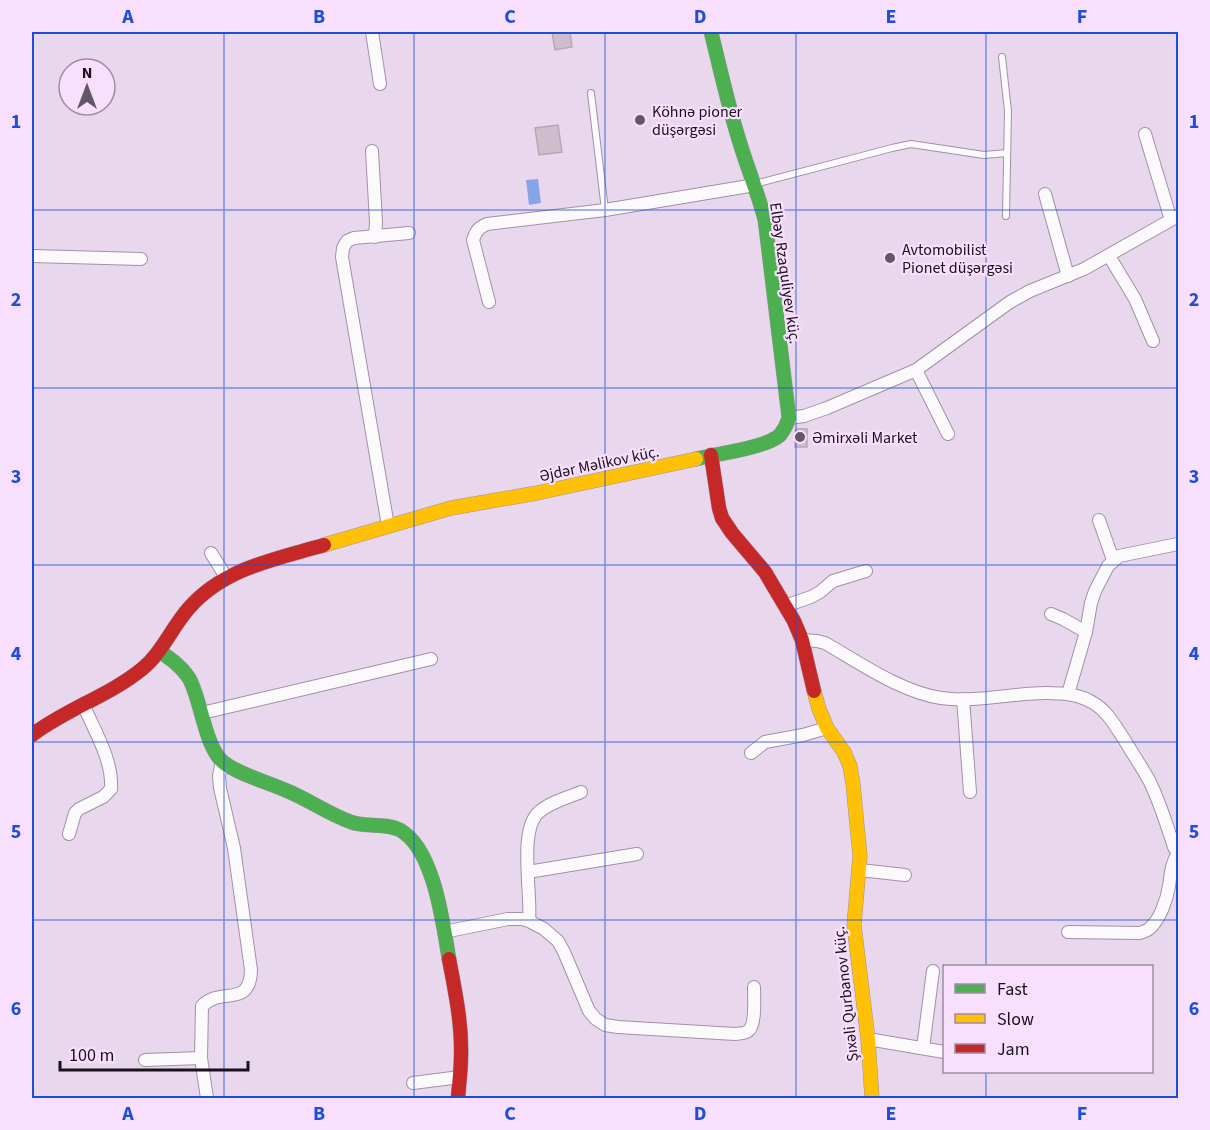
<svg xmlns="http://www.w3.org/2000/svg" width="1210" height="1130" font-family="'Source Sans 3',sans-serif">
<rect width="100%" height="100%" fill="#e9d8ed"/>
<polygon fill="#87a5e5" points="538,179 541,203 529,205 526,180"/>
<g fill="#cebecd" stroke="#b6a6b5" stroke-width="1.5">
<polygon points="552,32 570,32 572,47 555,50"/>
<polygon points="558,125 562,152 539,155 535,128"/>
<polygon points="796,429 807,429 807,447 795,447 795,432"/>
</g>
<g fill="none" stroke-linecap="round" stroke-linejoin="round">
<defs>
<g id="lane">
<polyline points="1002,57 1008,111 1006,216"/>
<polyline points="591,93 605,210"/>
<polyline points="755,184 892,148 911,144 984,155 1007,153"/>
</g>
<g id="street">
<polyline points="372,32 380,84"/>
<polyline points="1145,134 1171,220"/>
<polyline points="372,151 376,222 375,237"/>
<polyline points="1045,194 1068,276"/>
<polyline points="32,256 141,259"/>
<polyline points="1109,256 1135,299 1153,341"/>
<path d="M489,302L473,240C476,231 478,228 487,224L605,210L755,185"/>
<polyline points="916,370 948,434"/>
<polyline points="789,418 804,416 827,408 916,370 1010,302 1030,291 1084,269 1178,216"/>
<polyline points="1099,520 1113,560"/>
<polyline points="388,526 342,257 343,248 347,241 354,238 409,233"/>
<polyline points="211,553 226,577"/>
<polyline points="785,606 811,597 820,592 833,581 866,571"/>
<polyline points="1051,614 1063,619 1086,632"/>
<path d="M802,640L817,641L825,643C860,663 901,692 941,698C976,703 1012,693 1046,693C1063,693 1080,694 1095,704C1108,712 1115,726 1124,739C1132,753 1142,767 1150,782C1160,803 1167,825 1174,847L1178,853"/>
<polyline points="1068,694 1086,632 1091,603 1095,591 1108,566 1119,556 1178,544"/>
<polyline points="963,699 970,792"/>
<polyline points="202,713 431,659"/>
<polyline points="751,753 765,742 803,735 827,728"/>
<path d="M69,834L75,813L79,809L103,797L111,789C113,760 94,730 83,704"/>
<polyline points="860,870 905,875"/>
<polyline points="528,872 637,854"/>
<path d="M529,921C532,894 518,830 539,812C550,802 567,798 581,792"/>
<path d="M444,932L508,919H522L529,921L544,929L558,941L564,952L589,1011L596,1019L605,1025L618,1027L735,1034C740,1033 746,1034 749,1030C756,1024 754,996 754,987"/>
<path d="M1068,932L1140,933C1140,933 1148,930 1149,929C1160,920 1167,899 1169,886C1171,873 1171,864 1178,853"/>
<polyline points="868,1039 944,1052"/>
<polyline points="923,1048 933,971"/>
<polyline points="145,1060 201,1058"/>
<polyline points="413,1083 460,1077"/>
<path d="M207,1098L201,1058L202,1006C221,986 250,1009 251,970L234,848L220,788L219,776L222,761"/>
</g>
<g id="fast">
<path d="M696,459C715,454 766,448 780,435C784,430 787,424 789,418L765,220C758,193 747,167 739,140C728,105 720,68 711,32"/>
<path d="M159,651C171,659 181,666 189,678C201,699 205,747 223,762C238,774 267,782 285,790C308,799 328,814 351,822C366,828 385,822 400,830C434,849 443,923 449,959"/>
</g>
<g id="slow">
<polyline points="324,545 451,508 537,493 696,459"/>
<polyline points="814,691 819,709 827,728 844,752 850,766 853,784 860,856 854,925 868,1039 872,1098"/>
</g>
<g id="jam">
<polyline points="711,455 719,508 722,518 732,533 765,572 794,621 802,640 814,691"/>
<path d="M32,735C66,709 109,696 142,669C162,653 172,627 189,608C224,568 276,559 324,545"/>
<path d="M449,959C455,991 462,1023 461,1056C461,1070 459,1084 458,1098"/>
</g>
</defs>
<use href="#lane" stroke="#9f92a2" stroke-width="8"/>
<use href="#street" stroke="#9f92a2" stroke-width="14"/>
<use href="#fast" stroke="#9f92a2" stroke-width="15"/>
<use href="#slow" stroke="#9f92a2" stroke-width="15"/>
<use href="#jam" stroke="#9f92a2" stroke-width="15"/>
<use href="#lane" stroke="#fcf9fc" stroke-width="6"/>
<use href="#street" stroke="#fcf9fc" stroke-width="12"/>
<use href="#fast" stroke="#4caf50" stroke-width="14"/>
<use href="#slow" stroke="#ffc107" stroke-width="14"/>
<use href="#jam" stroke="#c62828" stroke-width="14"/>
</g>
<path fill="none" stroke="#1d4ed8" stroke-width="1.5" stroke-opacity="0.55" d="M224,32V1098M414,32V1098M605,32V1098M796,32V1098M986,32V966M32,210H1178M32,388H1178M32,565H1178M32,742H1178M32,920H1178M986,1072V1098"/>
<g fill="#635666" stroke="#f8dffd" stroke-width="2">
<circle cx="640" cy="120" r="6"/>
<circle cx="890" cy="258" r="6"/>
<circle cx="800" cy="437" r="6"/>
</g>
<g text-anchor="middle" stroke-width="4.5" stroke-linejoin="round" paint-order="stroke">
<g font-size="16" fill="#1b101d" stroke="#f8dffd" text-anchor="start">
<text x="652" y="117">Köhnə pioner<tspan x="652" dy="18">düşərgəsi</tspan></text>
<text x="902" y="255">Avtomobilist<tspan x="902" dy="18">Pionet düşərgəsi</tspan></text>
<text x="812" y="443">Əmirxəli Market</text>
</g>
<g font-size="16" fill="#1b101d" stroke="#f8dffd">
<text transform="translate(786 273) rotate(82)" y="6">Elbəy Rzaquliyev küç.</text>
<text transform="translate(599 463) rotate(-12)" y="6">Əjdər Məlikov küç.</text>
<text transform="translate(845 994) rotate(-96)" y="6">Şıxəli Qurbanov küç.</text>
</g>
</g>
<rect width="1210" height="1130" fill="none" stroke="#f8dffd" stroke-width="66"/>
<rect x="943" y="965" width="210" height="108" fill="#f8dffd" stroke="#a08ca3" stroke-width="1.5"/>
<rect x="955" y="984" width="30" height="9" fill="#4caf50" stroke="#a08ca3" stroke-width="1.5"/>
<text x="997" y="995" font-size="18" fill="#1b101d">Fast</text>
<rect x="955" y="1014" width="30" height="9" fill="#ffc107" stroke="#a08ca3" stroke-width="1.5"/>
<text x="997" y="1025" font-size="18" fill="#1b101d">Slow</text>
<rect x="955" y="1044" width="30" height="9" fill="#c62828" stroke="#a08ca3" stroke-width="1.5"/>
<text x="997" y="1055" font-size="18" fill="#1b101d">Jam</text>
<g transform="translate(87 87)"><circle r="28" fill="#f8dffd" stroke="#a08ca3" stroke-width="1.5"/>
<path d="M0-4.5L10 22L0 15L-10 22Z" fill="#635666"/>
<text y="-9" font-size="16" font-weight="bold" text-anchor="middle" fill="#1b101d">N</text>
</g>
<path d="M60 1061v9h188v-9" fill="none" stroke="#1b101d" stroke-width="3"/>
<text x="69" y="1061" font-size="18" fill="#1b101d" stroke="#f8dffd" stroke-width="4.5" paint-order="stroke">100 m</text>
<rect x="33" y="33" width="1144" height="1064" fill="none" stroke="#1d4ed8" stroke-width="2"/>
<g font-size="20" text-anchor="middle" font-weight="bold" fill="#1d4ed8">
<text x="128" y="23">A</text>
<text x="319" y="23">B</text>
<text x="510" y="23">C</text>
<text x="700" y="23">D</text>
<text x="891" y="23">E</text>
<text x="1082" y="23">F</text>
<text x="16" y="128">1</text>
<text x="1194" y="128">1</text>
<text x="16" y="306">2</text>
<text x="1194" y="306">2</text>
<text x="16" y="483">3</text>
<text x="1194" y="483">3</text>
<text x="16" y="660">4</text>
<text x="1194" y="660">4</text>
<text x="16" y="838">5</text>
<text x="1194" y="838">5</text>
<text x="16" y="1015">6</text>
<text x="1194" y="1015">6</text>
<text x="128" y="1120">A</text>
<text x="319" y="1120">B</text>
<text x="510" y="1120">C</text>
<text x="700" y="1120">D</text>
<text x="891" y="1120">E</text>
<text x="1082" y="1120">F</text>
</g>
</svg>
